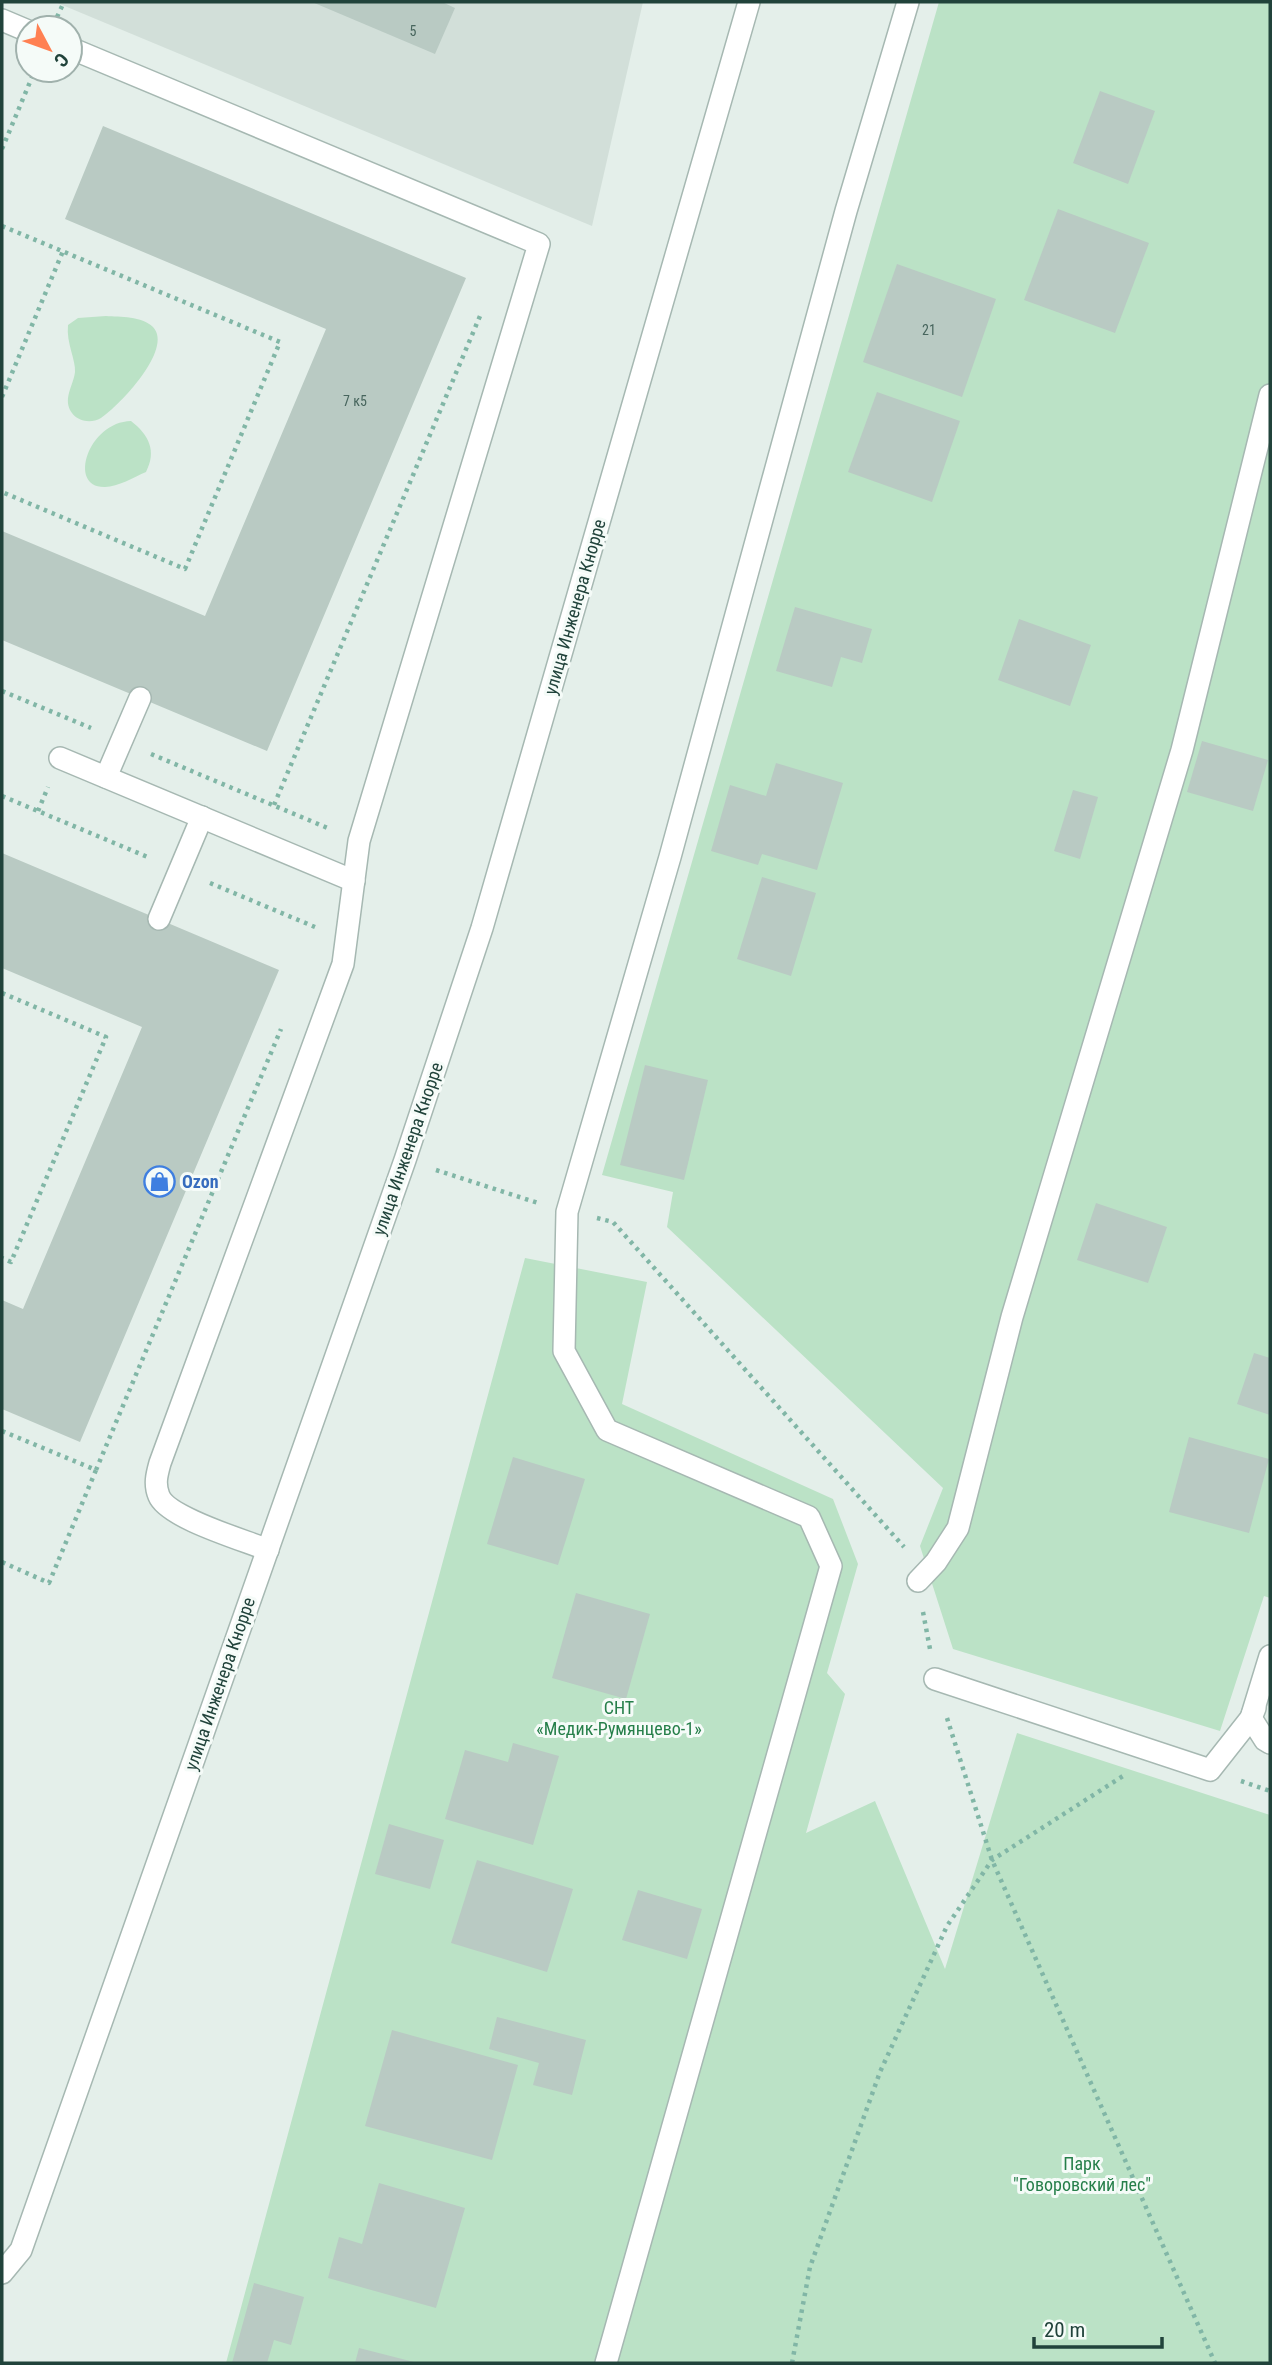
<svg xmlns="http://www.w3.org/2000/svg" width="1272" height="2365" font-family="'Roboto Condensed',sans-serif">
<rect width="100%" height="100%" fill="#e4efea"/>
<polygon fill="#d2dfd9" points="55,2 643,2 592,226"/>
<g fill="#bbe2c6">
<polygon points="939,2 1270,2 1270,1598 1264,1596 1220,1731 953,1649 920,1546 943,1488 667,1227 673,1192 602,1175"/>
<path d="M106,316C120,317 142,316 153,327C174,349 119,406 101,418C85,427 66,416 68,398C69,389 74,381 75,372C76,360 66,343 68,325L78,318Z"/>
<path d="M131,421C149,435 157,451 146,472C134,477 118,487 105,487C67,488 88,422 131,421Z"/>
<polygon points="525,1258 647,1282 622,1404 833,1499 858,1564 827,1673 845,1694 806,1833 875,1801 945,1969 1017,1733 1270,1815 1270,2363 226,2363"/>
</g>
<g fill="#b9cac3">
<polygon points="312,2 442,2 455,8 435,54"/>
<polygon points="1100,91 1155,111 1128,184 1073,163"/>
<polygon points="103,126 466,278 267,751 2,640 2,531 205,616 326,329 65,219"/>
<polygon points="1058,209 1149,243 1115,333 1024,300"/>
<polygon points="897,264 996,299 962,397 863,362"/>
<polygon points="877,392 960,421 932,502 848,472"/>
<polygon points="795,607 872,629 862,663 841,657 832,687 776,671"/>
<polygon points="1019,619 1091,645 1070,706 998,680"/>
<polygon points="1202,741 1268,760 1253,811 1187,792"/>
<polygon points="776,763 843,783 817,870 762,854 758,865 711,851 730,785 766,796"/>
<polygon points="1073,790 1098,797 1080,859 1054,851"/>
<polygon points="2,853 279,970 80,1442 2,1409 2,1300 23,1309 142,1027 2,968"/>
<polygon points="762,877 816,893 791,976 737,959"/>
<polygon points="645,1065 708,1080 684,1180 620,1165"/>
<polygon points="1096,1203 1167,1227 1148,1283 1077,1260"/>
<polygon points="1254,1353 1270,1358 1270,1415 1237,1404"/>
<polygon points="1189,1437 1269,1459 1249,1533 1169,1512"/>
<polygon points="513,1457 585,1479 558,1565 487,1544"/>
<polygon points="576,1593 650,1614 626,1699 552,1678"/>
<polygon points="513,1743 559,1756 533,1845 445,1819 465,1750 508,1762"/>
<polygon points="389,1824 444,1840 430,1889 375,1874"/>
<polygon points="477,1860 573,1889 547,1972 451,1943"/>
<polygon points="638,1890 702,1909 687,1959 622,1940"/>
<polygon points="497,2017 586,2040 572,2095 533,2085 539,2063 489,2049"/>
<polygon points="392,2030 518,2065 492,2160 365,2126"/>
<polygon points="379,2183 465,2208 436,2308 328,2278 339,2237 362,2244"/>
<polygon points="254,2283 304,2297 291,2345 274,2340 267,2363 232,2363"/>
<polygon points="359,2348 414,2362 414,2363 355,2363"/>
</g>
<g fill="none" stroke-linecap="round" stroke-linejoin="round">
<defs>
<g id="minor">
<polyline points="2,20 28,31"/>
<path d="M70,48L539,244L359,841L343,964L160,1463C157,1474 154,1484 159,1496C168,1518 244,1540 268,1550"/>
<polyline points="60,758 354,881"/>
<polyline points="106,777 140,698"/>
<polyline points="159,919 202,817"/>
<polyline points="918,1581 936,1562 958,1528 1012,1317 1182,750 1270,395"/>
<polyline points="935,1679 1210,1770 1251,1718 1270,1656"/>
<polyline points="1255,1708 1251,1718 1265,1740 1270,1743"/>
<polyline points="2,2273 21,2250 405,1160 482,928 749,2"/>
<polyline points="606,2363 831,1566 809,1517 607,1430 564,1351 567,1212 670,857 846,211 908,2"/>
</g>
</defs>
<use href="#minor" stroke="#a6b8b2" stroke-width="24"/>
<g stroke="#81b6a6" stroke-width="4.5" stroke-dasharray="3.5 5" stroke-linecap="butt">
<polyline points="57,17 64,2"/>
<polyline points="2,149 35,70"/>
<polyline points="2,226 280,342 185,569 2,492"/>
<polyline points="2,397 63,251"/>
<polyline points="2,691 91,728"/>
<polyline points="151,754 330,829"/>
<polyline points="2,796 150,858"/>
<polyline points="274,805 480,316"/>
<polyline points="38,811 48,787"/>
<polyline points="210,883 315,927"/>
<polyline points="2,993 106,1037 11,1262 2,1258"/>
<polyline points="436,1170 538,1203"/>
<polyline points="597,1218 613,1222 904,1547"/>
<polyline points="2,1431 96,1470 49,1583 2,1562"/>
<polyline points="96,1470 281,1029"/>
<polyline points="923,1612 930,1649"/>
<polyline points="947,1718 992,1860 1215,2363"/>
<polyline points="1241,1781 1270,1791"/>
<polyline points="792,2363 810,2267 880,2072 947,1926 992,1860 1123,1776"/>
</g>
<use href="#minor" stroke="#fff" stroke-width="21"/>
</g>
<defs>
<symbol id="shop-ring" viewBox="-11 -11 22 22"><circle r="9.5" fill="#f5fbf8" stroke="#3f7fe0" stroke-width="1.5"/><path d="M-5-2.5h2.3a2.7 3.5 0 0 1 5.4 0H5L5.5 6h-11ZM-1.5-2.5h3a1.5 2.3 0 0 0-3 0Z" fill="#3f7fe0"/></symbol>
</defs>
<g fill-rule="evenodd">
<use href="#shop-ring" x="142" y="1164" width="35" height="35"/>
</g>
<g text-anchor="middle" stroke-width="6" stroke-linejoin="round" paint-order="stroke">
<g font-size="14" fill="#47655d">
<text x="413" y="36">5</text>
<text x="929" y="335">21</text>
<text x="355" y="406">7 к5</text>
</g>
<g font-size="18" fill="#21433b" stroke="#f5fbf8">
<text transform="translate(575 607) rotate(-74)" y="6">улица Инженера Кнорре</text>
<text transform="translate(408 1149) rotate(-71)" y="6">улица Инженера Кнорре</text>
<text transform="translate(220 1684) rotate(-71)" y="6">улица Инженера Кнорре</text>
</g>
<g font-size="18" font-weight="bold" fill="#366cbe" stroke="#f5fbf8" text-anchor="start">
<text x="182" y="1188">Ozon</text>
</g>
<g font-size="18" fill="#267f4a" stroke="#f5fbf8">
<text x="619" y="1714">СНТ<tspan x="619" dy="21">«Медик-Румянцево-1»</tspan></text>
<text x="1082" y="2170">Парк<tspan x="1082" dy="21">"Говоровский лес"</tspan></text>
</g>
</g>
<rect width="1272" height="2365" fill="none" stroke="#21433b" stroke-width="7"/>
<g transform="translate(49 49) rotate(131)"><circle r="33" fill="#f5fbf8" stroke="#a0b1ac" stroke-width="2"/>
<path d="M0-5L12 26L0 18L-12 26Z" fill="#ff8052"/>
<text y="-10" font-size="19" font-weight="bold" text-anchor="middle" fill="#21433b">С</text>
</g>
<path d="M1034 2337v10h128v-10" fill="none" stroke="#21433b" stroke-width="3.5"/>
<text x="1044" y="2337" font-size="21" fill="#21433b" stroke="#f5fbf8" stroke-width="5" paint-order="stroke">20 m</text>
</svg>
